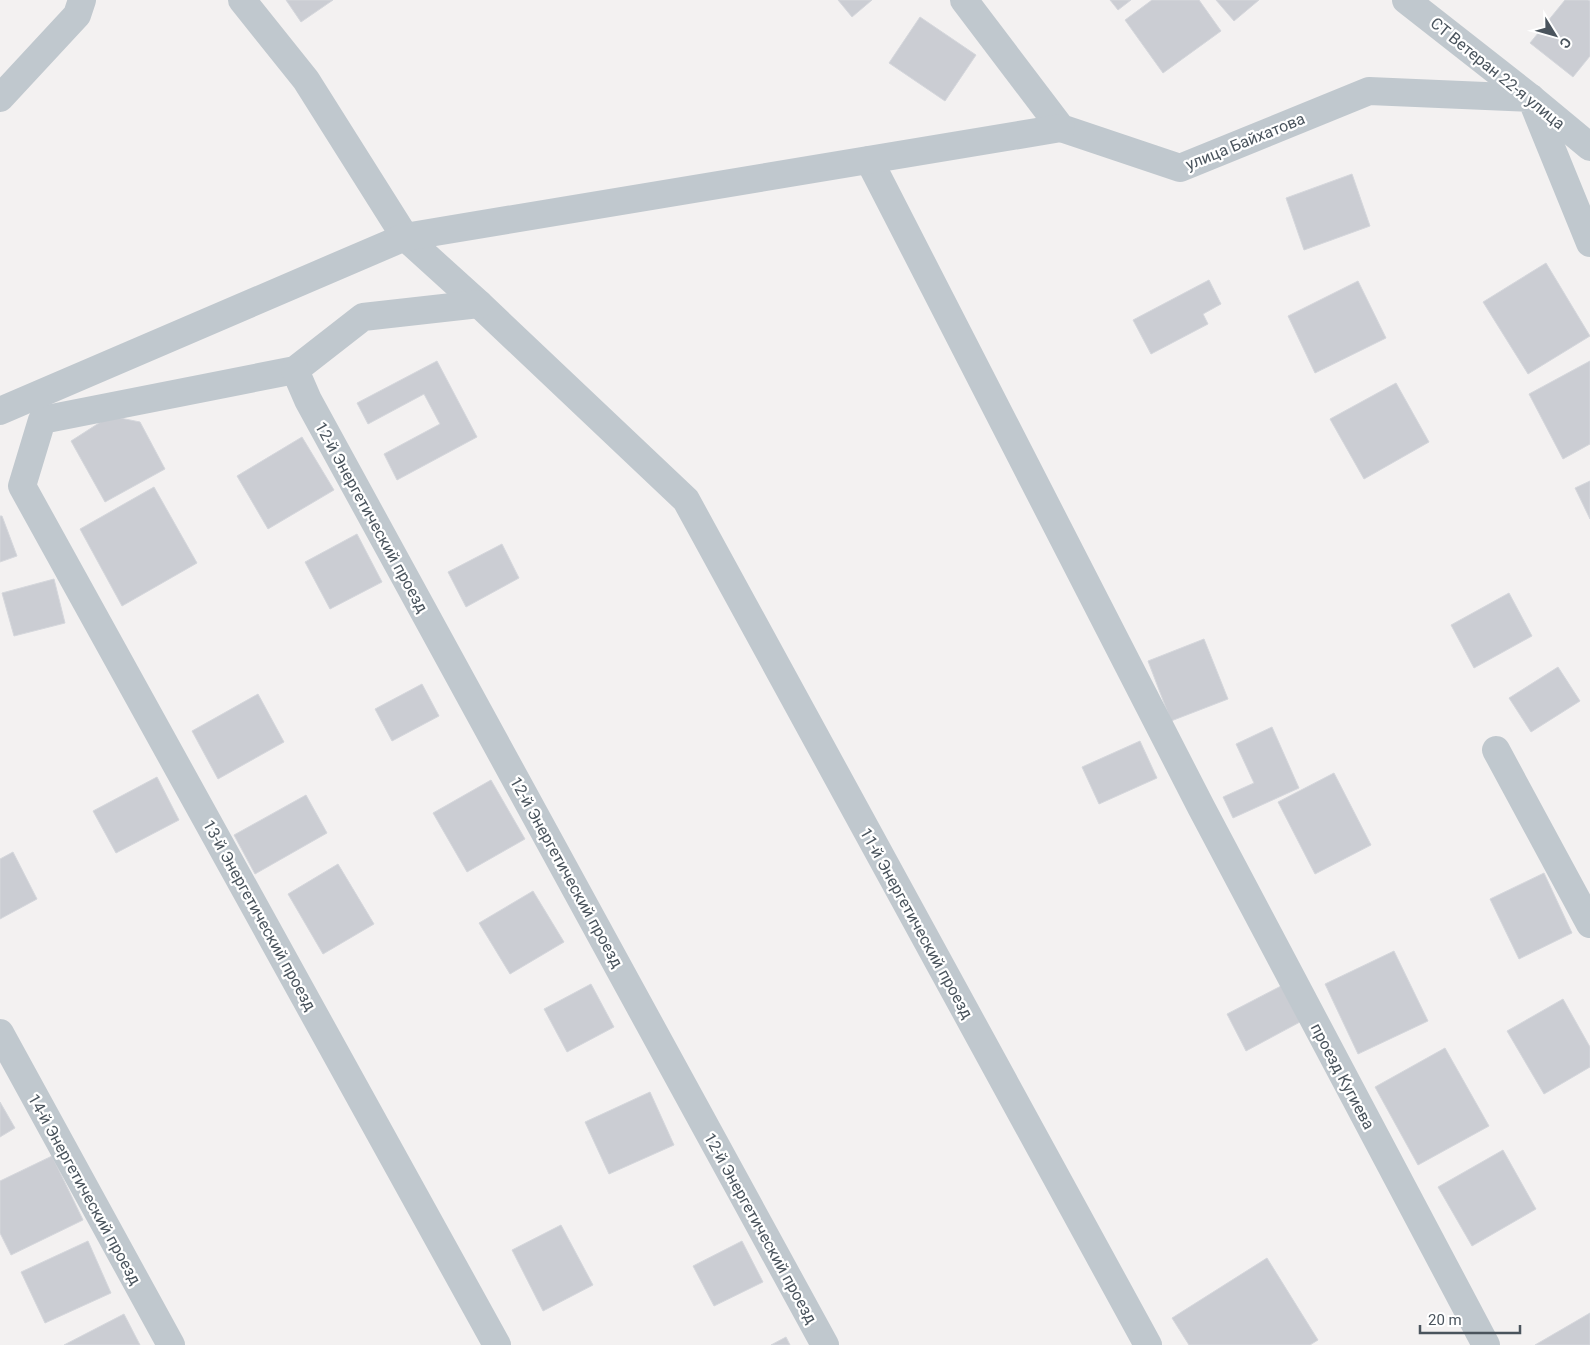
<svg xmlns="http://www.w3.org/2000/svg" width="1590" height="1345" font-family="Roboto,sans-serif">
<rect width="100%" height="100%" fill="#f3f1f1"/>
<g fill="#cbcdd3" stroke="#d5d7dc">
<polygon points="286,0 333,0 301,22"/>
<polygon points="838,0 872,0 852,17"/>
<polygon points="1110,0 1131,0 1118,10"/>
<polygon points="1152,0 1199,0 1221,31 1163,73 1125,20"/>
<polygon points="1216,0 1259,0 1234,21"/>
<polygon points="1565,0 1588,0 1590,1 1590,56 1573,77 1530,43"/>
<polygon points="920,17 976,55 945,101 889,63"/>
<polygon points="1352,174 1370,226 1304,250 1286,198"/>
<polygon points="1546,263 1590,336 1528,374 1483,302"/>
<polygon points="1209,280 1221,304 1203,314 1208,324 1151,354 1133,320"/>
<polygon points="1358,281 1386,338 1315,373 1288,316"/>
<polygon points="437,361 477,437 397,480 384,454 440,424 424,394 368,424 357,403"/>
<polygon points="1590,361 1590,444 1563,459 1529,394"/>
<polygon points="1396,383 1429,442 1364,479 1330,419"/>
<polygon points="110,416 140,422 165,469 105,502 71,441"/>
<polygon points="302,437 334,490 268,529 237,476"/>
<polygon points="1590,481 1590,519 1575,488"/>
<polygon points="154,487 197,563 122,606 80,529"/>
<polygon points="0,516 2,516 17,556 0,562"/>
<polygon points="357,534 382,582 330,609 305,562"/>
<polygon points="502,544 519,578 466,607 448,572"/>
<polygon points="54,579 65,623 14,636 2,593"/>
<polygon points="1509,593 1532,636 1474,668 1451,625"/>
<polygon points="1204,639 1228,699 1171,721 1148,661"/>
<polygon points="1558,667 1580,701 1531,732 1509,698"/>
<polygon points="422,684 439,716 392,741 375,709"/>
<polygon points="258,694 284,742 218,779 192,731"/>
<polygon points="1272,727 1299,788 1233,818 1223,797 1254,783 1236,744"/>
<polygon points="1140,741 1157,778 1099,804 1082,767"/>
<polygon points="1334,773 1371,845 1315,874 1278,802"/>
<polygon points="157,777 179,820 116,853 93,811"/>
<polygon points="491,780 525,839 467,872 433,813"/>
<polygon points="306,795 327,833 255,874 234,835"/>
<polygon points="13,852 37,899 0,919 0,859"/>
<polygon points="338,864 374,924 323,954 288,894"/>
<polygon points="1544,873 1572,933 1519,959 1490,899"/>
<polygon points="533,891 564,942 510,974 479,923"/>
<polygon points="1394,951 1428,1021 1358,1054 1325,984"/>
<polygon points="591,984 614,1027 567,1052 544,1009"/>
<polygon points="1281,986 1300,1022 1246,1051 1227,1014"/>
<polygon points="1563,999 1590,1047 1590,1067 1544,1094 1507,1031"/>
<polygon points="1445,1048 1489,1126 1418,1165 1375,1087"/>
<polygon points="650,1092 674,1145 609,1174 585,1122"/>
<polygon points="0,1102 15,1128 0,1137"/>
<polygon points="1503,1150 1536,1209 1472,1246 1438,1187"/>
<polygon points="52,1156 83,1220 11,1255 0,1233 0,1181"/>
<polygon points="561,1225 593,1285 543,1311 512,1250"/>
<polygon points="88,1241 111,1293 45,1323 21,1272"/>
<polygon points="742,1241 763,1282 714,1306 693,1266"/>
<polygon points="1267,1258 1318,1340 1310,1345 1189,1345 1172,1318"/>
<polygon points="1590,1313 1590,1345 1535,1345"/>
<polygon points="124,1314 140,1345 64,1345"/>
<polygon points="786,1337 790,1345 771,1345"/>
</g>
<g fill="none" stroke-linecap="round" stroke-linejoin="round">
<g stroke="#c0c8ce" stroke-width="28">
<polyline points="242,0 306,80 405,237 479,304 686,500 1148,1345"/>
<polyline points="964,0 1061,128 1180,168 1369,91 1531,98 1590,243"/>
<polyline points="1406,0 1531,98 1590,147"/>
<polyline points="0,98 77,15 82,0"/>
<polyline points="869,160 1201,807 1486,1345"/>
<polyline points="479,304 363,317 295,370 42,420 22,486 497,1345"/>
<polyline points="295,370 308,400 825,1345"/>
<polyline points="0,411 405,237 1061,128"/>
<polyline points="1496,750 1590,924"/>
<polyline points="0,1033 171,1345"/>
</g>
</g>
<g text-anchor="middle" stroke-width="4.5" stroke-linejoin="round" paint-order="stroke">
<g font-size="16" fill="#4a545d" stroke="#fff">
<text transform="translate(1498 73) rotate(39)" y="6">СТ Ветеран 22-я улица</text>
<text transform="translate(1245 141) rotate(-22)" y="6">улица Байхатова</text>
<text transform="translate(372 517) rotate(61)" y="6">12-й Энергетический проезд</text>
<text transform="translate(567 872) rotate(61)" y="6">12-й Энергетический проезд</text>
<text transform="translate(260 915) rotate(61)" y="6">13-й Энергетический проезд</text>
<text transform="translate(917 923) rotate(61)" y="6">11-й Энергетический проезд</text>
<text transform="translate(1343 1076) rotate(62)" y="6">проезд Кугиева</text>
<text transform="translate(85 1189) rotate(61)" y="6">14-й Энергетический проезд</text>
<text transform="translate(761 1228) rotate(61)" y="6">12-й Энергетический проезд</text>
</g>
</g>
<g transform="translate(1555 35) rotate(127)" stroke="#ffffff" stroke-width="4" paint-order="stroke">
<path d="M0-4L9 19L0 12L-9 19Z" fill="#4a545d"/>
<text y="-8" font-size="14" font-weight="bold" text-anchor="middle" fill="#4a545d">С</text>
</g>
<path d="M1420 1325v8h100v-8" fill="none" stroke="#4a545d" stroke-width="2.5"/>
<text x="1428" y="1325" font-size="15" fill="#4a545d" stroke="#ffffff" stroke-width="4" paint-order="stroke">20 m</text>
</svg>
